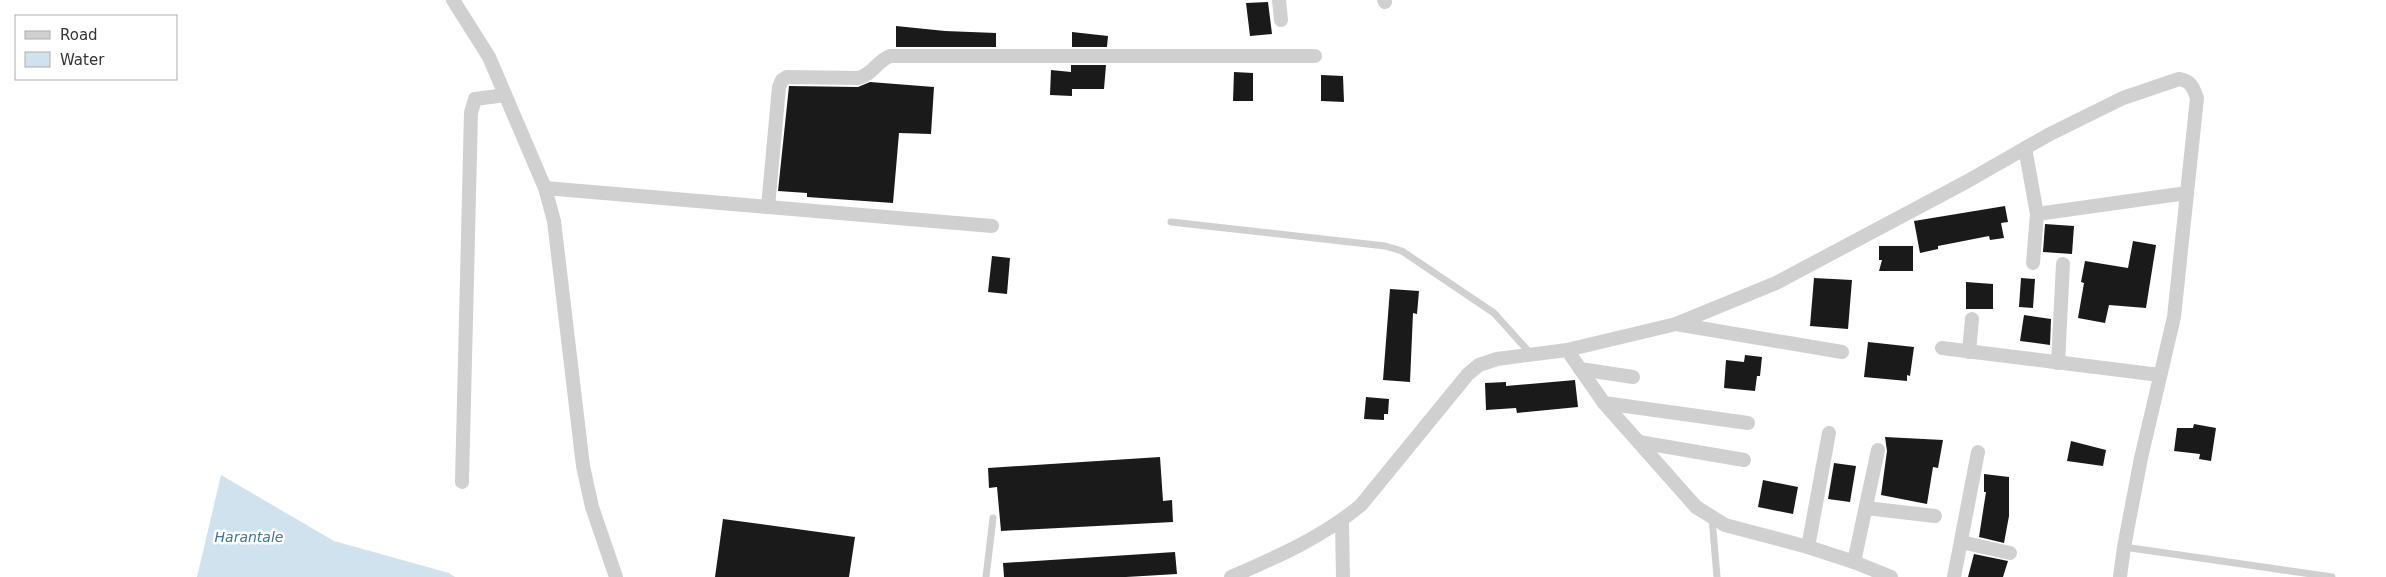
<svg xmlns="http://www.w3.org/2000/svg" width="2386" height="577" font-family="'DejaVu Sans',sans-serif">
<rect width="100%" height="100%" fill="#fff"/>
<polygon fill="#cfe2ee" points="221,475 334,541 449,573 455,577 197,577"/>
<g fill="#1a1a1a">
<polygon points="1268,2 1272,34 1250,36 1246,3"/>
<polygon points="896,26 945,31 996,33 996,47 896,47"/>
<polygon points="1072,32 1108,36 1107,47 1072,47"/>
<polygon points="1071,65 1106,65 1104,89 1072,89 1072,96 1050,95 1051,70 1071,72"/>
<polygon points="1234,72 1253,73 1253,101 1233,101"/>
<polygon points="1321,75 1343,76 1344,102 1321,101"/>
<polygon points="870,82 934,87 931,134 899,133 893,203 807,197 807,193 778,191 789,86 858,87"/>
<polygon points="2005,206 2008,222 2001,223 2004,238 1990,240 1989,236 1938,246 1938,249 1920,253 1914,221"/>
<polygon points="2045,224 2074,226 2072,254 2043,252"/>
<polygon points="2133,241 2156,245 2146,308 2109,305 2105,323 2078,318 2084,283 2081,282 2085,261 2128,268"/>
<polygon points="1879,246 1913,246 1913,271 1879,271 1882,260 1879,260"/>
<polygon points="992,256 1010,258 1007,294 988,292"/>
<polygon points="1814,278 1852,280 1848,329 1810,326"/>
<polygon points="2021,278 2035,279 2033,308 2019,307"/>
<polygon points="1966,282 1993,284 1993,309 1966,309"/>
<polygon points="1390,289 1419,291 1417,314 1413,313 1410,382 1383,380"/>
<polygon points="2024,315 2051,319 2050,345 2020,341"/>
<polygon points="1868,342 1914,347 1910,376 1907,375 1907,381 1864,377"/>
<polygon points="1745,355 1762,357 1760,376 1757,376 1755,391 1724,388 1726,360 1744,362"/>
<polygon points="1575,380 1578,407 1517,413 1516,408 1486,410 1485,383 1506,382 1506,386"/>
<polygon points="1366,397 1389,399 1388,414 1384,414 1384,420 1364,419"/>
<polygon points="2194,424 2216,428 2211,461 2199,459 2200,454 2174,451 2177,428 2193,428"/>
<polygon points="1885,437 1943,440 1938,468 1933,467 1927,504 1881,495 1887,451"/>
<polygon points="2071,441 2106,450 2103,466 2067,461"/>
<polygon points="1160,457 1163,501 1172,500 1173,522 1001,531 997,487 989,488 988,468"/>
<polygon points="1834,463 1856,466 1850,502 1828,499"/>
<polygon points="1984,474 2009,477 2009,516 2004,543 1979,537 1986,492 1984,492"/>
<polygon points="1763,480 1798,487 1793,514 1758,507"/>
<polygon points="723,519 855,537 849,577 715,577"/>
<polygon points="1175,552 1177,574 1126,577 1004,577 1003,563"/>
<polygon points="1974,554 2008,561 2003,577 1968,577"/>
</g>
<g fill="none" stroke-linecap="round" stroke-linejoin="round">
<g stroke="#d0d0d0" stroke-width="7">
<polyline points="1171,222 1385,246 1402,251 1494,313 1531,354"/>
<polyline points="1712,518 1717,577"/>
<polyline points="2124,547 2332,577"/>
<polyline points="986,577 993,518"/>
</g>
<g stroke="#d0d0d0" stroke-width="14">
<polyline points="453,0 489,57 545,188 554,221 583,466 592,507 616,577"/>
<polyline points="1279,0 1281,20"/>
<polyline points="1384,0 1385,2"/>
<polyline points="2025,148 2037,214 2033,263"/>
<polyline points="545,188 992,226"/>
<path d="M768,207L779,87L782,80L787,77L858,78C872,75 877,61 890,56H1315"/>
<polyline points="2037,214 2187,193"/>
<polyline points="1676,324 1842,352"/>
<polyline points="1942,348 2160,375"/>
<polyline points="1567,350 1604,403 1696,507 1725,525 1808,547 1854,562 1891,577"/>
<polyline points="1969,352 1972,319"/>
<polyline points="2058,363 2063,264"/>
<polyline points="1580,369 1633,377"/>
<polyline points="1604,403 1748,423"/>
<polyline points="1639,442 1744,460"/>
<polyline points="462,482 471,113 475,99 505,95"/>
<polyline points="1866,508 1935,516"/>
<polyline points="1342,521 1343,577"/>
<polyline points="1961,542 2010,553"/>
<polyline points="1808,547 1829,433"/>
<polyline points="1854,562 1878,450"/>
<path d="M1231,577C1277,557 1323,537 1361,505L1468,374L1479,365L1497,359L1567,350L1676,324L1776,283L1966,182L2050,134L2123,98L2179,79C2191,81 2193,87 2197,98L2174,317L2141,458L2124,547L2120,577"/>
<polyline points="1954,577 1978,452"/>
</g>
</g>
<g text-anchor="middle" stroke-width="5" stroke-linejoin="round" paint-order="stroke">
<g font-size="14" font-style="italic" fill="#3f7597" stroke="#fff">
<text x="249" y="542">Harantale</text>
</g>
</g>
<rect x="15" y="15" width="162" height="65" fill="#ffffff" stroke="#adadad"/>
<rect x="25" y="31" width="25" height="8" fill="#d0d0d0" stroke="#adadad"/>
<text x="60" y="40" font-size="15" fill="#333333">Road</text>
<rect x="25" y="52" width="25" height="15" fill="#cfe2ee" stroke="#adadad"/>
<text x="60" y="65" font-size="15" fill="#333333">Water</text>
</svg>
